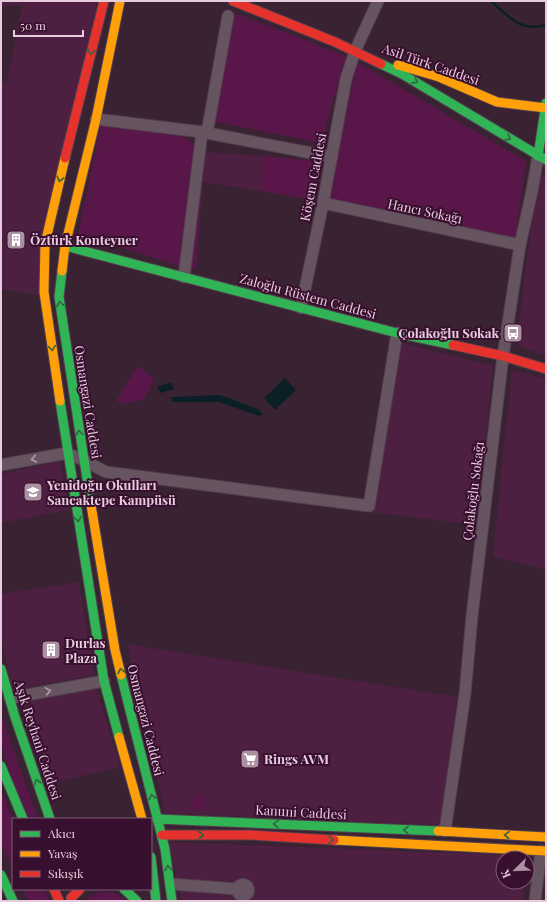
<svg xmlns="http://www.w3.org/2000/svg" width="547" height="902" font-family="'Playfair Display',serif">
<rect width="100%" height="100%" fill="#392333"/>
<g fill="#4d2041">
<polygon points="1,1 97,1 37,295 1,289 1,83 7,82 22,5 1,7"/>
<polygon points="205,152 264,156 261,191 203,182"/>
<polygon points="537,172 546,177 546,356 517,345"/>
<polygon points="398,342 493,366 477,525 370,512"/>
<polygon points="512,370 546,379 546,569 493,556"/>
<polygon points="60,461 68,510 1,523 1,474"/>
<polygon points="79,582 94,675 13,690 1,638 1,594"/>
<polygon points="127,644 457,697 441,825 165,813"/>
<polygon points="95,686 120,767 46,784 19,703"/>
<polygon points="169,842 527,856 527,858 503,858 503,882 525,882 523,901 181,901"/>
</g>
<g fill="#591749">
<polygon points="235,13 346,56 321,143 212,121"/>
<polygon points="357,62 526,161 515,240 328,199"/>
<polygon points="101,124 181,135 205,152 196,269 180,266 78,234"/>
<polygon points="264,156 317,161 312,200 261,191"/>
<polygon points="138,366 154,379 144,399 122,404 116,401"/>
<polygon points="1,715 38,819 29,819 15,788 1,742"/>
<polygon points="1,791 13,820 13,868 1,842"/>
<polygon points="197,793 208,799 200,811 191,806"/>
<polygon points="23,889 44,889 50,901 29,901"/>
<polygon points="100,891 114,893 127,901 87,901 89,898"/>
</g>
<g fill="#0b1f27">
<polygon points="285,378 296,390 275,410 264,398"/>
<polygon points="171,382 174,389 161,393 157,387"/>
<polygon points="220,395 258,409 263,414 259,416 219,402 173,402 171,397"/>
</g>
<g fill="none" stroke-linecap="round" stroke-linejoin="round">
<path stroke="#0b1f27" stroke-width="2.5" d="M491,1C509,17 520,32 546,25"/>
<defs>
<g id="street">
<polyline points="96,119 202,132 184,277"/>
<polyline points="202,132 332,157"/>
<polyline points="207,133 228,16"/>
<polyline points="323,203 520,245"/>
<polyline points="301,308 323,203 346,79 355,51 378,1"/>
<polyline points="1,465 67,453 83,460 106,472 369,506 397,333"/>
<polyline points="10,698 104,681"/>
<polyline points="445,831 465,694 472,616 503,356 520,245 532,191 538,156"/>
<polyline points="171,884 237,889"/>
<circle cx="243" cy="890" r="5.5"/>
<polyline points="535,901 541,851"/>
</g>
<g id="fast">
<polyline points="381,64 402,74 546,160"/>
<polyline points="538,156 546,103"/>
<polyline points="65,246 397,333 453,345"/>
<polyline points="62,271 59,297 91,505"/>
<polyline points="60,401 104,681 119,737"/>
<polyline points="1,669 15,717 50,819"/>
<polyline points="121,675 165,849 172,901"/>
<polyline points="1,766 23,819"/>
<polyline points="157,819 438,831"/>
<polyline points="151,857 156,901"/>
<polyline points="1,875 13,901"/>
<polyline points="124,889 137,901"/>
</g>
<g id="slow">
<polyline points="398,65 439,77 497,102 546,108"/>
<polyline points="62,271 65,246 96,119 120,1"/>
<polyline points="60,401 44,292 45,244 65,158"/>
<polyline points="91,505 115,650 121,675"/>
<polyline points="119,737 142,819"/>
<polyline points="438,831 546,837"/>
<polyline points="334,840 546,851"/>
</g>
<g id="jam">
<polyline points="233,1 335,42 381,64"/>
<polyline points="65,158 104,1"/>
<polyline points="453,345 503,356 546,369"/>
<polyline points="162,835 251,835 334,840"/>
<polyline points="54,889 59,901"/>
<polyline points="71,898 80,889"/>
</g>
</defs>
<use href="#street" stroke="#523f4d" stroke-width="13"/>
<use href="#fast" stroke="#523f4d" stroke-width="11"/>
<use href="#slow" stroke="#523f4d" stroke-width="11"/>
<use href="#jam" stroke="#523f4d" stroke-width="11"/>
<use href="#street" stroke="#675461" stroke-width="11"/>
<use href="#fast" stroke="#30b455" stroke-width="9"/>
<use href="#slow" stroke="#ff9f0a" stroke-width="9"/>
<use href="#jam" stroke="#e5322d" stroke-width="9"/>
</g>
<defs><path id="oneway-chevron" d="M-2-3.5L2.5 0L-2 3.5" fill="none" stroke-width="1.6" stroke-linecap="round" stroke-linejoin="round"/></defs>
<g stroke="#346242">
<use href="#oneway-chevron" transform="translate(91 52) rotate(104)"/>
<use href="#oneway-chevron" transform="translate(415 81) rotate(31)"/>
<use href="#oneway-chevron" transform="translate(508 138) rotate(31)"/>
<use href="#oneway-chevron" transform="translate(60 179) rotate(104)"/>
<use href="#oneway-chevron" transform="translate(60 304) rotate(-99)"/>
<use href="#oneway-chevron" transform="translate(52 348) rotate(82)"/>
<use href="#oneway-chevron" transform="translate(79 433) rotate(-99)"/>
<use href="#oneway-chevron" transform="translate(78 519) rotate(81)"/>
<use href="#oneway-chevron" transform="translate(121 671) rotate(-104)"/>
<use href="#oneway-chevron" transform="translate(37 782) rotate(-109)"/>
<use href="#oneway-chevron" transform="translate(152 797) rotate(-104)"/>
<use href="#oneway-chevron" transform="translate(276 824) rotate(-177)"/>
<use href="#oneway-chevron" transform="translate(406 830) rotate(-177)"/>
<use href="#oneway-chevron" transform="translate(201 835)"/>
<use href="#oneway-chevron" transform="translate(507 835) rotate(-177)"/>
<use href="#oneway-chevron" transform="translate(331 840) rotate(3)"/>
<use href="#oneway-chevron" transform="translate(168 868) rotate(-100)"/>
</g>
<g stroke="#b49cac">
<use href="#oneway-chevron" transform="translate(34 459) rotate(170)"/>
<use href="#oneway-chevron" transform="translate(48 691) rotate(-10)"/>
</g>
<defs>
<symbol id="building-square" viewBox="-11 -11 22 22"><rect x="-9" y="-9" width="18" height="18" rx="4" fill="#ab91a2" stroke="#380f2e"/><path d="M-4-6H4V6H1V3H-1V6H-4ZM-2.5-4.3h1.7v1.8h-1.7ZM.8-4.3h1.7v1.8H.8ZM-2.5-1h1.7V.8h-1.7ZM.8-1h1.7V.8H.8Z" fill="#fff"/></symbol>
<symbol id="bus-square" viewBox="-11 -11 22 22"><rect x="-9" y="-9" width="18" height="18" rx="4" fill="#ab91a2" stroke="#380f2e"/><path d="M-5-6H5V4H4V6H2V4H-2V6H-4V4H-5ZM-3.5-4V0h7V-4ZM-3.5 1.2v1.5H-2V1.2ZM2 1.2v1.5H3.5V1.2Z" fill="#fff"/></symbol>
<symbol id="school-square" viewBox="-11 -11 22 22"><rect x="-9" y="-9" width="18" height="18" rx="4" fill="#ab91a2" stroke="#380f2e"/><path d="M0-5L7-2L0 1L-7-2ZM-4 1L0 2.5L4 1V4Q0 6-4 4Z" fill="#fff"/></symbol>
<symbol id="supermarket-square" viewBox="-11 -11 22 22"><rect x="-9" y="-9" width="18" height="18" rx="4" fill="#ab91a2" stroke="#380f2e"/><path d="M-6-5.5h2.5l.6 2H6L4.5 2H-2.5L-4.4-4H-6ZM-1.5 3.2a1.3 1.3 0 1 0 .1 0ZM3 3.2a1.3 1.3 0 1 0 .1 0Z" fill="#fff"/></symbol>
</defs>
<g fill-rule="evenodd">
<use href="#building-square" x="5" y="229" width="22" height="22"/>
<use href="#bus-square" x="502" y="322" width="22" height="22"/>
<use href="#school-square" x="22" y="481" width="22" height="22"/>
<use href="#building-square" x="40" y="639" width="22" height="22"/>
<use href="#supermarket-square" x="239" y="748" width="22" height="22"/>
</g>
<g text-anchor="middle" stroke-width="4" stroke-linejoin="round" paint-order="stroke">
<g font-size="13" fill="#e8ccde" stroke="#380f2e">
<text transform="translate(431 64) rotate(19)" y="5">Asil Türk Caddesi</text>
<text transform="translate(313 177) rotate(-79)" y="5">Köşem Caddesi</text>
<text transform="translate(425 211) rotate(12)" y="5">Hancı Sokağı</text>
<text transform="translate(308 296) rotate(15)" y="5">Zaloğlu Rüstem Caddesi</text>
<text transform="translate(88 402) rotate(81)" y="5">Osmangazi Caddesi</text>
<text transform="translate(473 491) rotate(-83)" y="5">Çolakoğlu Sokağı</text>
<text transform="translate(146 720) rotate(76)" y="5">Osmangazi Caddesi</text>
<text transform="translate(38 740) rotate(72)" y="5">Aşık Reyhani Caddesi</text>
<text transform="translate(301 812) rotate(3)" y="5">Kanuni Caddesi</text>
</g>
<g font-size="13" font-weight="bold" fill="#e8ccde" stroke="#380f2e" text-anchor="start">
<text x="30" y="245">Öztürk Konteyner</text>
<text x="499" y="338" text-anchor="end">Çolakoğlu Sokak</text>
<text x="47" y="490">Yenidoğu Okulları<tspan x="47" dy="15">Sancaktepe Kampüsü</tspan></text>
<text x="65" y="648">Durlas<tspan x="65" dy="15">Plaza</tspan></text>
<text x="264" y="764">Rings AVM</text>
</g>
</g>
<rect width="547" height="902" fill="none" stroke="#e8ccde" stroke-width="4"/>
<rect x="12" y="818" width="140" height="72" fill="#380f2e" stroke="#7e5b74"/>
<rect x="20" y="831" width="20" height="6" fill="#30b455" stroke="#7e5b74"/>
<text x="48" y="838" font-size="12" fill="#e8ccde">Akıcı</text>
<rect x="20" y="851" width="20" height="6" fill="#ff9f0a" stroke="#7e5b74"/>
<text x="48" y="858" font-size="12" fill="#e8ccde">Yavaş</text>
<rect x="20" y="871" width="20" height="6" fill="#e5322d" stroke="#7e5b74"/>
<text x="48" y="878" font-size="12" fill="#e8ccde">Sıkışık</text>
<g transform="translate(515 870) rotate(247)"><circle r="19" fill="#380f2e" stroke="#7e5b74"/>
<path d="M0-3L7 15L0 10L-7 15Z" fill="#ab91a2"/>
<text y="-6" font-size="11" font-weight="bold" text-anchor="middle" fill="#e8ccde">K</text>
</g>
<path d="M14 30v6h69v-6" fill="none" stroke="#e8ccde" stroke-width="2"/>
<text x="20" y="30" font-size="12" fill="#e8ccde" stroke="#380f2e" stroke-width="3" paint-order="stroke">50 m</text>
</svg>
